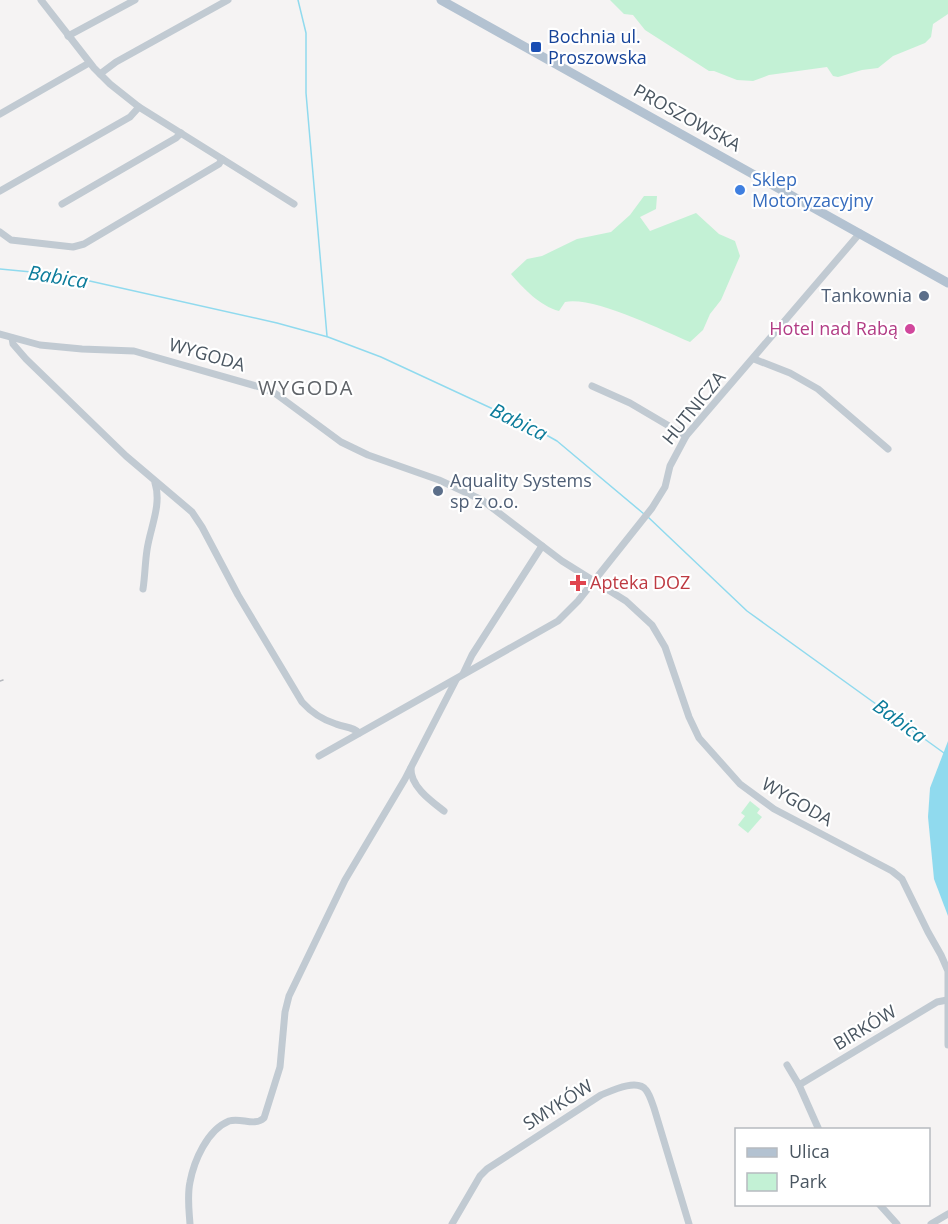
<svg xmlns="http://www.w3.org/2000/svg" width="948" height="1224" font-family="'Open Sans',sans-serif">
<rect width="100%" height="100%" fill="#f5f3f3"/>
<g fill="#c3f1d5">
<polygon points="610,0 948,0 948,14 933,24 931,37 925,43 893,56 878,68 862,70 838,77 833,76 827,67 769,75 753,81 737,80 714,71 709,71 645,30 633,15 624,14"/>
<path d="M644,196H657L656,209L640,217L650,231L696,213L719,234L735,241L740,256L721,300L710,314L703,330L690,342C661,330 594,296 565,302L559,311C540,306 523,288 511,274L527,259L542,256L577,239L611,232L630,215Z"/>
<polygon points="750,801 760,809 757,813 762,817 748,833 738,825 745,816 741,813"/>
</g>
<polygon fill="#90daee" points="948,741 948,916 934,879 928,817 930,788"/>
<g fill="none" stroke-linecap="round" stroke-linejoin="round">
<g stroke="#90daee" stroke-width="1.5">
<polyline points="298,0 306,33 306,93 327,336"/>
<polyline points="0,269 63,275 277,323 328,337 381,357 532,427 557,441 644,514"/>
<polyline points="648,517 747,611 944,753"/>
</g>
<g stroke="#c1cad2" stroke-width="7">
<polyline points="41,0 94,68 110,84 139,107 294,204"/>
<polyline points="68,36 135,0"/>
<polyline points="100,74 116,62 228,0"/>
<polyline points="0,114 89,63"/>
<polyline points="0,191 130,117 139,107"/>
<polyline points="62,204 176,138 181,133"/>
<polyline points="0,232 11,240 73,247 84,244 219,164 222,159"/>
<polyline points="0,334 40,345 82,349 134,351 263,388 276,394 341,442 368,455 439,480 482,500 562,561 626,601 652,625 665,647 689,717 699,738 740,784 774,809 892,871 902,879 928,932 941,955 948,971 948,1045"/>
<path d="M12,338L13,344L26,359L126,456L192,512L202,527L238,595L302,702C311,712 323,720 336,724C345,728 352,726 359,733"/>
<polyline points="754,359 790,373 818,389 888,449"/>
<polyline points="592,386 630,403 686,436"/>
<path d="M143,589C145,576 145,563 147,550C150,528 162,505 155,483"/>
<polyline points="463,674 472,655 542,546"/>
<polyline points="319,756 558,621 578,601 652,508 665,487 670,466 686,436 860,233"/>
<path d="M411,768C410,786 431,801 444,811"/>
<polyline points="787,1065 799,1085 819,1130"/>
<polyline points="799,1085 937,1002 947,1000"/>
<polyline points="879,1204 897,1224"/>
<path d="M190,1224C189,1210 187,1196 190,1182C194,1161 207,1130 229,1121C241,1117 254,1127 264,1118L280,1067L285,1012L289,996L345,880L405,779L456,680"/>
<path d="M452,1224L480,1176L487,1169L601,1095C611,1091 637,1078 646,1090C650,1095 652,1103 654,1108L689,1224"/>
<polyline points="931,1224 948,1214"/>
</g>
<polyline stroke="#b3c2d1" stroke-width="9" points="441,0 948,283"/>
<polyline stroke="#b5b8bd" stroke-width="1.5" points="0,681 3,680"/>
</g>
<rect fill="#1a4fb4" stroke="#fff" stroke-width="2" x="530" y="41" width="12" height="12" rx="3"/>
<circle fill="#3f7fe0" stroke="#fff" stroke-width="2" cx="740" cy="190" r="6"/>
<g fill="#5c6f8a" stroke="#fff" stroke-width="2">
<circle cx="924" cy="296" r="6"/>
<circle cx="438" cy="491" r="6"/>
</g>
<circle fill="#d1479c" stroke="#fff" stroke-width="2" cx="910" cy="329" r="6"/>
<path fill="#e0444e" stroke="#fff" stroke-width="2" d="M575 574h6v6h6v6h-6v6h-6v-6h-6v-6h6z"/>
<g text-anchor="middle" stroke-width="4.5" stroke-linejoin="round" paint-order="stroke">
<g font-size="18" fill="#164399" stroke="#fff" text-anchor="start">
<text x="548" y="43">Bochnia ul.<tspan x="548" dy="21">Proszowska</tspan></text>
</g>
<g font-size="18" fill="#4a5661" stroke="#fff">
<text transform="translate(687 118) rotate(29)" y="6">PROSZOWSKA</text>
<text transform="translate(207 355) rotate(16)" y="6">WYGODA</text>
<text transform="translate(694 408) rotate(-51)" y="6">HUTNICZA</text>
<text transform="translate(797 802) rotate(30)" y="6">WYGODA</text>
<text transform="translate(865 1028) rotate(-31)" y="6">BIRKÓW</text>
<text transform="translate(558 1105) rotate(-32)" y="6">SMYKÓW</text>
</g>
<g font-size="18" fill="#366cbe" stroke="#fff" text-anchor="start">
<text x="752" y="186">Sklep<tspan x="752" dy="21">Motoryzacyjny</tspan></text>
</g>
<g font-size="18" fill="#4e5e75" stroke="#fff" text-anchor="end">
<text x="912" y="302">Tankownia</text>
<text x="450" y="487" text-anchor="start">Aquality Systems<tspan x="450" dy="21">sp z o.o.</tspan></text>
</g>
<g font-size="18" fill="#b23c85" stroke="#fff" text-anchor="end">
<text x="898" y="335">Hotel nad Rabą</text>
</g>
<g font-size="18" fill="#be3a42" stroke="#fff" text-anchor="start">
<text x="590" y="589">Apteka DOZ</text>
</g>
<g font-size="20" font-style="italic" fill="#0c7c9b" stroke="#fff">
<text transform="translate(58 277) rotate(9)" y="7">Babica</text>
<text transform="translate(519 422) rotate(26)" y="7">Babica</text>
<text transform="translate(900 721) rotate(36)" y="7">Babica</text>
</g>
<g font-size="20" letter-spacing="1.5" fill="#5f6368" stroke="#fff">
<text x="306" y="395">WYGODA</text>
</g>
</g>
<rect x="735" y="1128" width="195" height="78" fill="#ffffff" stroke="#b7bbc0" stroke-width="1.5"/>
<rect x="747" y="1148" width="30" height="9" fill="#b3c2d1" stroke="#b7bbc0" stroke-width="1.5"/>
<text x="789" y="1158" font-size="18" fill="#4a5661">Ulica</text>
<rect x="747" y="1173" width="30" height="18" fill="#c3f1d5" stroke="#b7bbc0" stroke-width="1.5"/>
<text x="789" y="1188" font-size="18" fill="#4a5661">Park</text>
</svg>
